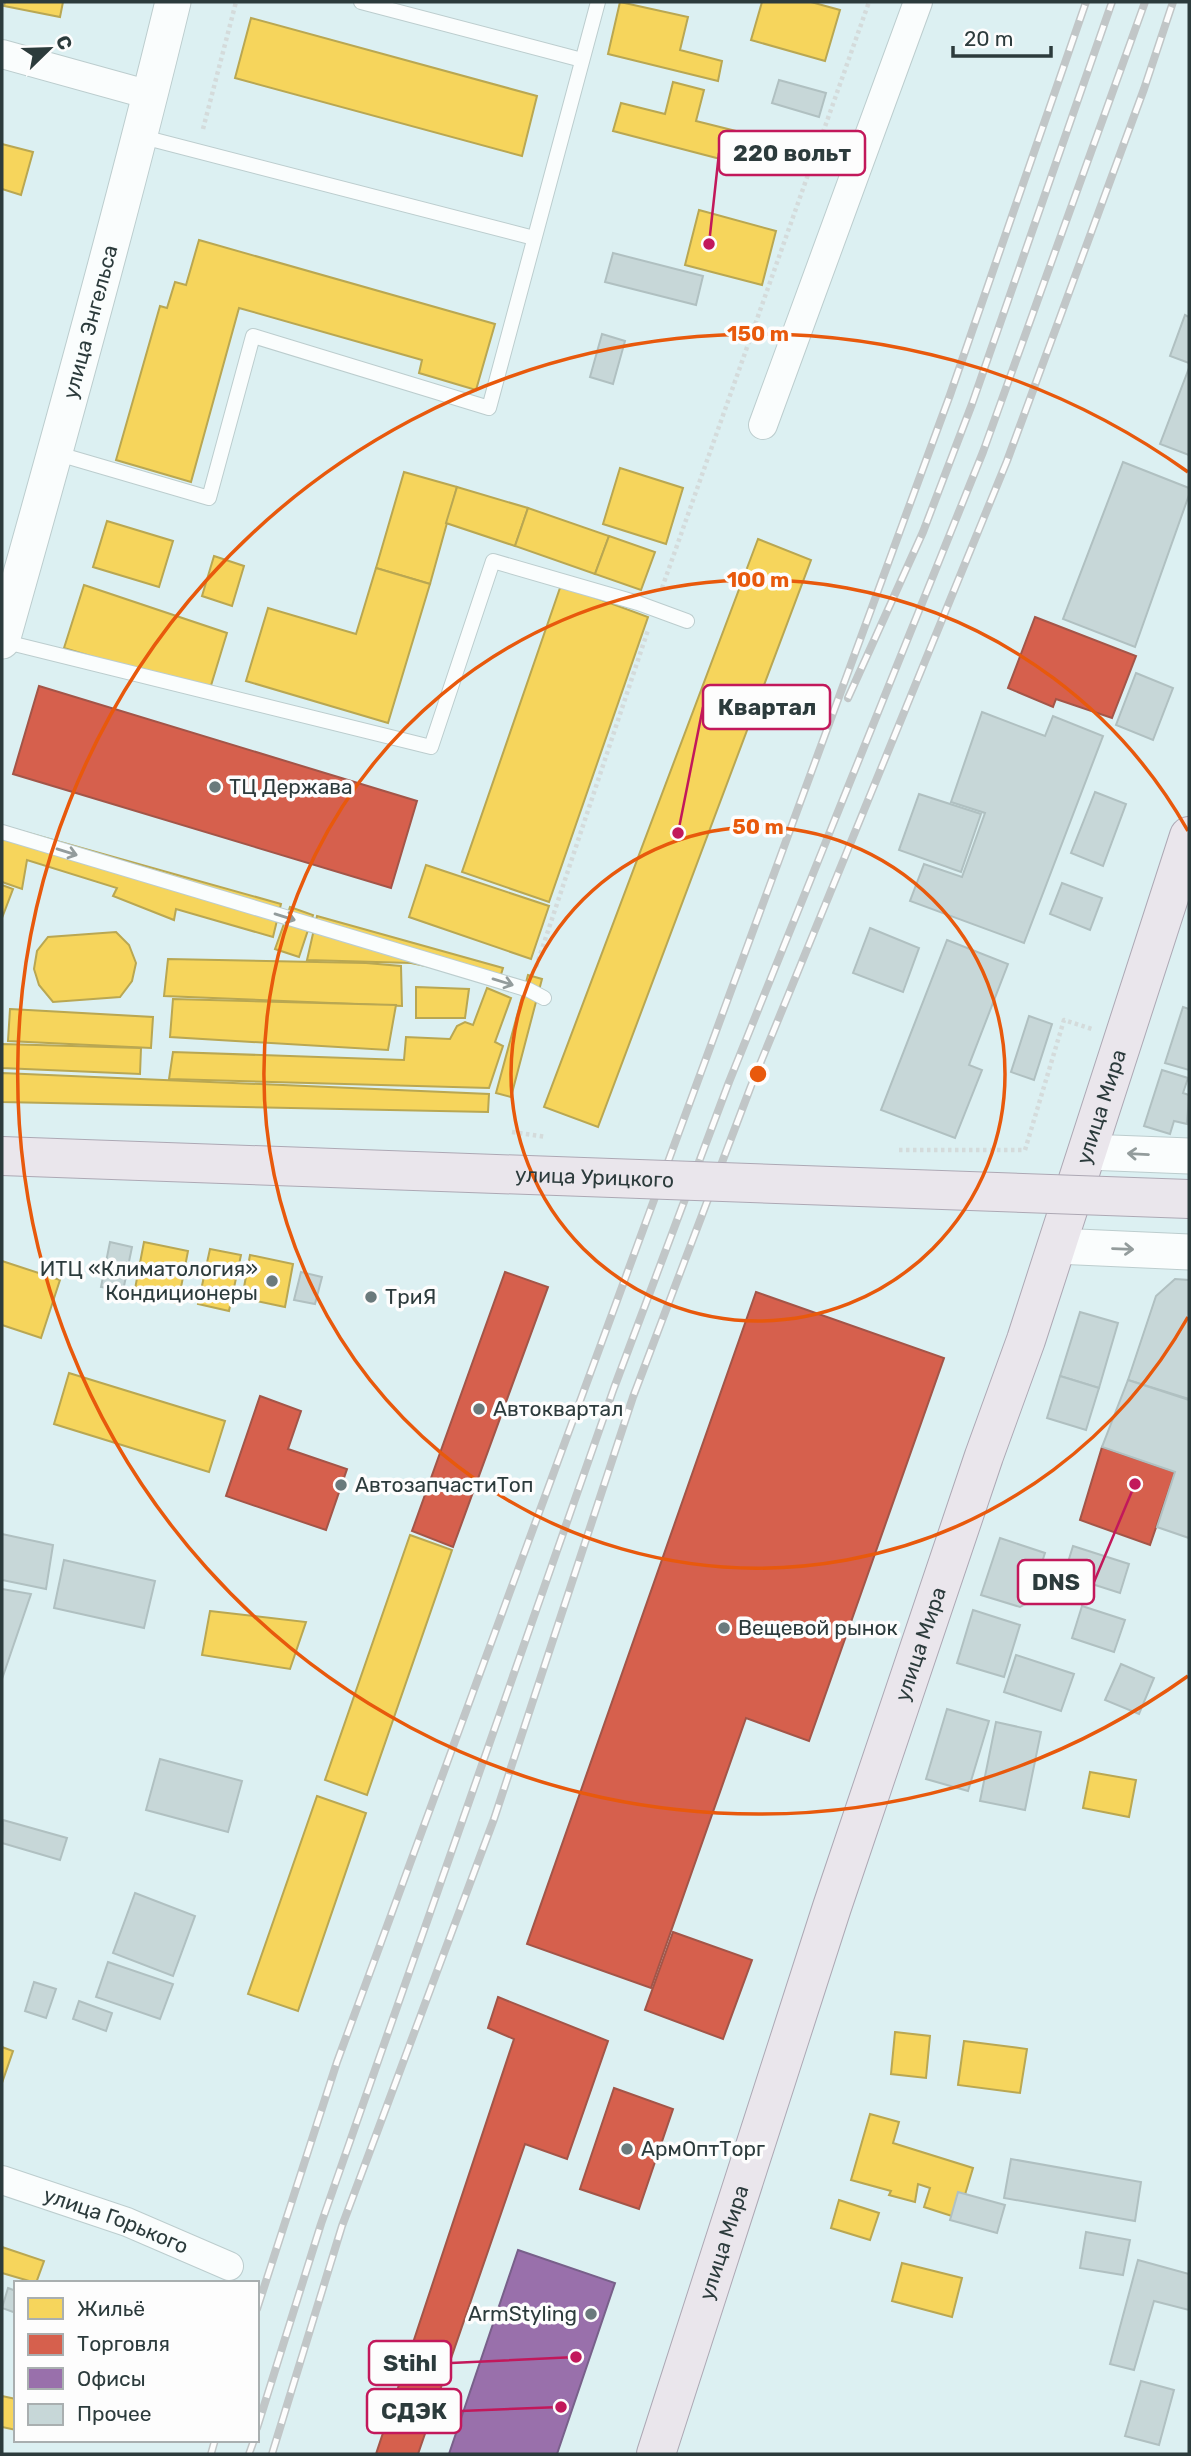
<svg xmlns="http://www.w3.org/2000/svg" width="1191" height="2456" font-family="Rubik,sans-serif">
<rect width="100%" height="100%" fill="#dcf0f2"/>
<g fill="#f6d55c" stroke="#b9a752" stroke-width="2">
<polygon points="5,2 63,2 60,17 4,6"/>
<polygon points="620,2 688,17 680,50 722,61 718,81 608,54"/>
<polygon points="762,2 811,2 840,10 825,61 751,40"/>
<polygon points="251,18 537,96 522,156 235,78"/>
<polygon points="673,82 704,90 696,121 736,131 728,161 613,131 621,103 665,114"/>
<polygon points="2,144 33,152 21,195 2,189"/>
<polygon points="699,210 776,231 762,285 685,265"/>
<polygon points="199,240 495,324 476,390 419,373 422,360 239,308 191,482 116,460 160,306 167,308 175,282 186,285"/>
<polygon points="620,468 683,488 666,544 603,524"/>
<polygon points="404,472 457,487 430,584 376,568"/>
<polygon points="457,487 528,508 515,546 446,523"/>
<polygon points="528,508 609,536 595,574 515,546"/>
<polygon points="107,521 173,541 159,587 93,567"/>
<polygon points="609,536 655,552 641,590 595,574"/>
<polygon points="758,539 811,560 598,1127 544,1107"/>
<polygon points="214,556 244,566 232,606 202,596"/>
<polygon points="376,568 430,584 388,723 246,681 268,608 356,634"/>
<polygon points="84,585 227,633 209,692 64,648"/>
<polygon points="561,585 648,617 549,902 462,872"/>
<polygon points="7,827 281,904 273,937 176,909 174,920 113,896 117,888 27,860 22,889 2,882 2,841"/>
<polygon points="426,865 549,906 531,959 409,917"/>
<polygon points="2,885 13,889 2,918"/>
<polygon points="290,907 313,915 299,957 275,949"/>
<polygon points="317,916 503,968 499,981 411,963 307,960"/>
<polygon points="116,932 129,945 136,963 132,981 120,997 53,1002 39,985 34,969 37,951 48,937"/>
<polygon points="168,959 366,963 401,966 402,1006 164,996"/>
<polygon points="528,975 542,979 511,1097 496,1093"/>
<polygon points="416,987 469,989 465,1018 416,1018"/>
<polygon points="487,988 511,998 495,1042 503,1046 489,1088 169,1079 173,1052 404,1060 406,1037 450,1039 457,1026 465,1022 473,1025"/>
<polygon points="173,999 396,1005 388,1050 170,1037"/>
<polygon points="10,1009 153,1017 151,1048 8,1041"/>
<polygon points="2,1044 141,1048 140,1074 2,1068"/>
<polygon points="2,1073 489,1094 488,1112 2,1102"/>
<polygon points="144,1242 188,1251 178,1303 134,1294"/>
<polygon points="210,1249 241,1255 229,1311 198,1304"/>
<polygon points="250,1255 293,1264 285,1307 242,1298"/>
<polygon points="2,1261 60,1280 41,1338 2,1325"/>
<polygon points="69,1373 225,1421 209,1472 54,1424"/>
<polygon points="410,1535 452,1550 367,1795 325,1780"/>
<polygon points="210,1611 306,1622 290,1669 202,1655"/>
<polygon points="1090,1772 1136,1780 1129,1817 1083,1808"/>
<polygon points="317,1796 366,1813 298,2011 248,1994"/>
<polygon points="895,2032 930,2036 926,2078 891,2074"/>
<polygon points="964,2041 1027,2049 1020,2093 958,2085"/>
<polygon points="2,2047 13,2051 2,2083"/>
<polygon points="870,2114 899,2122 893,2143 973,2168 958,2218 924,2207 930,2188 918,2184 915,2202 889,2195 891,2191 851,2180"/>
<polygon points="839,2200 879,2213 870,2240 831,2228"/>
<polygon points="2,2247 44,2261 36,2283 2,2273"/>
<polygon points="902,2263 962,2278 952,2317 892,2301"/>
<polygon points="2,2396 16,2399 16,2430 2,2427"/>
</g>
<g fill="#d6604d" stroke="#a35548" stroke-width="2">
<polygon points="1035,617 1136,656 1112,718 1056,699 1053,707 1008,688"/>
<polygon points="39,686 417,801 391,888 13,774"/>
<polygon points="505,1272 548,1287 453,1547 412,1531"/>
<polygon points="756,1292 944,1358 809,1741 746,1718 651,1988 527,1944"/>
<polygon points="260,1396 301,1411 288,1449 347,1469 326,1530 226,1496"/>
<polygon points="1102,1447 1175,1472 1150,1545 1080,1520"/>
<polygon points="673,1932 752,1960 723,2039 645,2010"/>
<polygon points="498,1997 608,2041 567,2159 525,2144 418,2454 376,2454 514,2039 488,2028"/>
<polygon points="614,2088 673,2109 639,2209 580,2189"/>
</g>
<polygon fill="#9970ab" stroke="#78608a" stroke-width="2" points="518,2250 615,2283 557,2454 449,2454"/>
<g fill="#c7d7d8" stroke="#b0c0c1" stroke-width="2">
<polygon points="779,80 826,93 819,117 772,103"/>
<polygon points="613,253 703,276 696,305 605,282"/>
<polygon points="1185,315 1189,317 1189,363 1170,356"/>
<polygon points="602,334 625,341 613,384 590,377"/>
<polygon points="1189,368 1189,455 1160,444"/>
<polygon points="1123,462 1189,488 1189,495 1135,647 1063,619"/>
<polygon points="1136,673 1173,688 1153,740 1116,725"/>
<polygon points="982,712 1045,736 1053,716 1103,736 1024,943 910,901 924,864 962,877 985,813 951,802"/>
<polygon points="1095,792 1126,804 1103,866 1071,853"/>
<polygon points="919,794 981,814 961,872 899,850"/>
<polygon points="1062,883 1102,898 1090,930 1050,914"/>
<polygon points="870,928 919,948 903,992 853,973"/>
<polygon points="947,940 1008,964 969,1065 982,1070 955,1138 881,1110"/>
<polygon points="1183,1007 1189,1009 1189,1070 1165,1063"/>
<polygon points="1029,1016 1052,1024 1034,1080 1011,1072"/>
<polygon points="1162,1070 1188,1078 1183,1093 1189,1095 1187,1124 1174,1121 1170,1134 1144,1126"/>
<polygon points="110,1242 132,1247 123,1291 101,1287"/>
<polygon points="301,1272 322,1277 315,1304 294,1300"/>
<polygon points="1175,1279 1189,1280 1189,1399 1128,1380 1156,1296"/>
<polygon points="1080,1312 1118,1323 1099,1388 1060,1376"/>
<polygon points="1060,1376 1099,1388 1086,1430 1047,1418"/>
<polygon points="1128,1380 1189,1400 1189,1538 1157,1527 1175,1472 1102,1447"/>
<polygon points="2,1534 53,1545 46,1589 2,1580"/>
<polygon points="1000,1538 1045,1553 1029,1602 1020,1607 981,1595"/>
<polygon points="1073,1546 1129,1564 1120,1593 1064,1575"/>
<polygon points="64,1560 155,1581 144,1628 54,1608"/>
<polygon points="2,1589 31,1594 2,1679"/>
<polygon points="1082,1606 1125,1620 1114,1652 1072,1638"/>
<polygon points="973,1610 1020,1625 1004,1677 957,1663"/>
<polygon points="1016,1655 1074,1674 1061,1711 1004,1692"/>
<polygon points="1121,1664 1154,1678 1139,1714 1105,1700"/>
<polygon points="947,1709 989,1721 968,1791 926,1779"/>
<polygon points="996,1722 1041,1732 1025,1810 980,1801"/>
<polygon points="160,1759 242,1781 228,1832 146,1810"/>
<polygon points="3,1820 67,1838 60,1860 2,1843"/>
<polygon points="135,1893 195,1916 173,1976 113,1953"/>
<polygon points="108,1962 173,1984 160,2019 96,1997"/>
<polygon points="34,1982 56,1989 46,2018 25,2011"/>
<polygon points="79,2001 112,2013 106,2031 73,2019"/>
<polygon points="1011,2159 1141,2182 1135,2221 1004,2198"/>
<polygon points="958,2192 1005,2205 997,2233 950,2220"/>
<polygon points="1086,2232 1130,2240 1123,2275 1080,2268"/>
<polygon points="1138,2260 1189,2274 1189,2310 1154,2301 1134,2370 1110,2364"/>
<polygon points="8,2288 16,2291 16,2313 2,2308"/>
<polygon points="1141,2381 1174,2390 1159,2445 1125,2436"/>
</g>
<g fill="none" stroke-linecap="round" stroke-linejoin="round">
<defs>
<g id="service">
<polyline points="361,2 582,60"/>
<polyline points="139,136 534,238"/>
<polyline points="55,453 209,498 253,336 489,408 598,2"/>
<polyline points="2,641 431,747 493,561 638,603 687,621"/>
<polyline points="2,832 529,990 544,998"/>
</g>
<g id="minor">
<polyline points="2,54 150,95"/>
<polyline points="763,425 918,2"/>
<path id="s1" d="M2,2180L127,2222L229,2266"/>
</g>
<g id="tertiary">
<path id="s2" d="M2,641C62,429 121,216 173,2"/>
<polyline points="1087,1152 1189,1156"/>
<polyline points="1056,1246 1189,1252"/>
</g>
<g id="primary">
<path id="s3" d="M656,2454L832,1907L984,1456L1026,1340L1189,836"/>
</g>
</defs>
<use href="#service" stroke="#bccdce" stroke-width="16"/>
<use href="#minor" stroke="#bccdce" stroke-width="30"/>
<use href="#tertiary" stroke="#bccdce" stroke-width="37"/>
<use href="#primary" stroke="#ada8b4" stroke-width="40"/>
<g stroke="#d4dbdb" stroke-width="4.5" stroke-dasharray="3.5 3.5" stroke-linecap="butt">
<polyline points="203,129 236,2"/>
<polyline points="662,588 869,2"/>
<polyline points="536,967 648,630"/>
<polyline points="512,1132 546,1137"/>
<polyline points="899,1150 1025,1150 1064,1020 1092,1029"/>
</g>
<use href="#service" stroke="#fafdfd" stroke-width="14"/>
<use href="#minor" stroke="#fafdfd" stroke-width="28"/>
<use href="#tertiary" stroke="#fafdfd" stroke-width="35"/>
<use href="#primary" stroke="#eae6ec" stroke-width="38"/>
<defs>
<g id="rail">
<polyline points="848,698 923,532 972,404 1112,2"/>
<polyline points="257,2309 337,2062 950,395 1086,2"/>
<polyline points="257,2428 321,2224 614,1388 729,1082 983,452 1145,2"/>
<polyline points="211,2454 215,2440"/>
<polyline points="249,2454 254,2440"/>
<polyline points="272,2454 342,2226 494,1819 633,1397 751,1086 1007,461 1144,89 1173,2"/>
</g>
</defs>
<use href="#rail" stroke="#c1c6c7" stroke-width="8"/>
<use href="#rail" stroke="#fdfdfd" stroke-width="5" stroke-dasharray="16" stroke-linecap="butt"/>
<defs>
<g id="primary-bridge">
<path id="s4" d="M2,1156L1189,1199"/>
</g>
</defs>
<use href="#primary-bridge" stroke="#ada8b4" stroke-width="40" stroke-linecap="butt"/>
<use href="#primary-bridge" stroke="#eae6ec" stroke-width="38"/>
</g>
<defs><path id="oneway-shaft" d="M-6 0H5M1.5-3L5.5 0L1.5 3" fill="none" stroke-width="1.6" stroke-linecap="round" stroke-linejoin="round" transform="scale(1.75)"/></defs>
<g stroke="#939c9c">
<use href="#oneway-shaft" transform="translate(67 852) rotate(17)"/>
<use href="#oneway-shaft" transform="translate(285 917) rotate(17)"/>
<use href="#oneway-shaft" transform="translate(503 982) rotate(17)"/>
<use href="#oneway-shaft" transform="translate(1138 1154) rotate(-177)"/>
<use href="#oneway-shaft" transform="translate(1123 1249) rotate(2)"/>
</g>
<g fill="none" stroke="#e8590c" stroke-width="3.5">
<circle cx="758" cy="1074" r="247"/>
<path d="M1188 1317A494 494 0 1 1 1188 831"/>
<path d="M1188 1676A740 740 0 1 1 1188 472"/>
</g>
<g fill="#6a7a7c" stroke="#fdfdfd" stroke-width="2.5">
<circle cx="215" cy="787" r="7"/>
<circle cx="272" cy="1281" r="7"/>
<circle cx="371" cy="1297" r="7"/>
<circle cx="479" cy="1409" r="7"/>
<circle cx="341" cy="1485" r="7"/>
<circle cx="724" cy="1628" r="7"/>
<circle cx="627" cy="2149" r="7"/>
<circle cx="591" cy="2314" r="7"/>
</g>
<g text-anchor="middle" stroke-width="7" stroke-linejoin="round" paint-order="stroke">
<g font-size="21" fill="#2c3b3c" stroke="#fdfdfd">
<text dy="7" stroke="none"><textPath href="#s2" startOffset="331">улица Энгельса</textPath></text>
<text dy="7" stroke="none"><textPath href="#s3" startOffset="1419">улица Мира</textPath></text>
<text dy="7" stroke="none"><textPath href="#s4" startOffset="593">улица Урицкого</textPath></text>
<text dy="7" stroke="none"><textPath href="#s3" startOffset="852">улица Мира</textPath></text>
<text dy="7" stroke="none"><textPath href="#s1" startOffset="121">улица Горького</textPath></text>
<text dy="7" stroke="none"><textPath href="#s3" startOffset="222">улица Мира</textPath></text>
</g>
<g font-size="21" fill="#2c3b3c" stroke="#fdfdfd" text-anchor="start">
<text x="229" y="794">ТЦ Держава</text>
<text x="258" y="1276" text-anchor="end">ИТЦ «Климатология»<tspan x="258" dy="24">Кондиционеры</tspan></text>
<text x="385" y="1304">ТриЯ</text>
<text x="493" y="1416">Автоквартал</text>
<text x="355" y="1492">АвтозапчастиТоп</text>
<text x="738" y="1635">Вещевой рынок</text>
<text x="641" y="2156">АрмОптТорг</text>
<text x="577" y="2321" text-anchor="end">ArmStyling</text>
</g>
</g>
<circle cx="758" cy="1074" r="10" fill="#e8590c" stroke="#fdfdfd" stroke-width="3.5"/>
<g font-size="21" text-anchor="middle" font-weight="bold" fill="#e8590c" stroke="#fdfdfd" stroke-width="7" stroke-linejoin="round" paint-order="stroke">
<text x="758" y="341">150 m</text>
<text x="758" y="587">100 m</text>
<text x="758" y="834">50 m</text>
</g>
<path fill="none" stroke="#c2185b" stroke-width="2.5" d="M709 244L719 153M678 833L703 707M1135 1484L1094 1582M576 2357L451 2363M561 2407L461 2411"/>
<g fill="#c2185b" stroke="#fdfdfd" stroke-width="2.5">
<circle cx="709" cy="244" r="7"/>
<circle cx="678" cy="833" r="7"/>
<circle cx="1135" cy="1484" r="7"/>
<circle cx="576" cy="2357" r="7"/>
<circle cx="561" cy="2407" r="7"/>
</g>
<g fill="#fdfdfd" stroke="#c2185b" stroke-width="2.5">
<rect x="719" y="131" width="146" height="44" rx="7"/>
<rect x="703" y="685" width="127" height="44" rx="7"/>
<rect x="1018" y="1560" width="76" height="44" rx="7"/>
<rect x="369" y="2341" width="82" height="44" rx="7"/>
<rect x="367" y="2389" width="94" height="44" rx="7"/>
</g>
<g font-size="23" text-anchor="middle" font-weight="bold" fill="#2c3b3c">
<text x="792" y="161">220 вольт</text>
<text x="767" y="715">Квартал</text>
<text x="1056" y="1590">DNS</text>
<text x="410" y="2371">Stihl</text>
<text x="414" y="2419">СДЭК</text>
</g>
<rect width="1191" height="2456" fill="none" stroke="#2c3b3c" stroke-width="7"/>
<rect x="14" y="2281" width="245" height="161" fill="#fdfdfd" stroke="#a9afb0" stroke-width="2"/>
<rect x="28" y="2298" width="35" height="21" fill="#f6d55c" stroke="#a9afb0" stroke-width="2"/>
<text x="77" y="2316" font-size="21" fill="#2c3b3c">Жильё</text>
<rect x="28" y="2334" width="35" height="21" fill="#d6604d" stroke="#a9afb0" stroke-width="2"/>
<text x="77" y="2351" font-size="21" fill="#2c3b3c">Торговля</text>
<rect x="28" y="2368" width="35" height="21" fill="#9970ab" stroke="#a9afb0" stroke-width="2"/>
<text x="77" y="2386" font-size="21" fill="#2c3b3c">Офисы</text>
<rect x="28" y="2404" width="35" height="21" fill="#c7d7d8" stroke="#a9afb0" stroke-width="2"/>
<text x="77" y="2421" font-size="21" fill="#2c3b3c">Прочее</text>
<g transform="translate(49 49) rotate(67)" stroke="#fdfdfd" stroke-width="5" paint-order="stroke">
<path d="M0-5L12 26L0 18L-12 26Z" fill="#2c3b3c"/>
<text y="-10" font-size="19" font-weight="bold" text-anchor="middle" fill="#2c3b3c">С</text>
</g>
<path d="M953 46v10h98v-10" fill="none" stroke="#2c3b3c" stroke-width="3.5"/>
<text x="964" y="46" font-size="21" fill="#2c3b3c" stroke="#fdfdfd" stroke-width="5" paint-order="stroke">20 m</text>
</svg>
